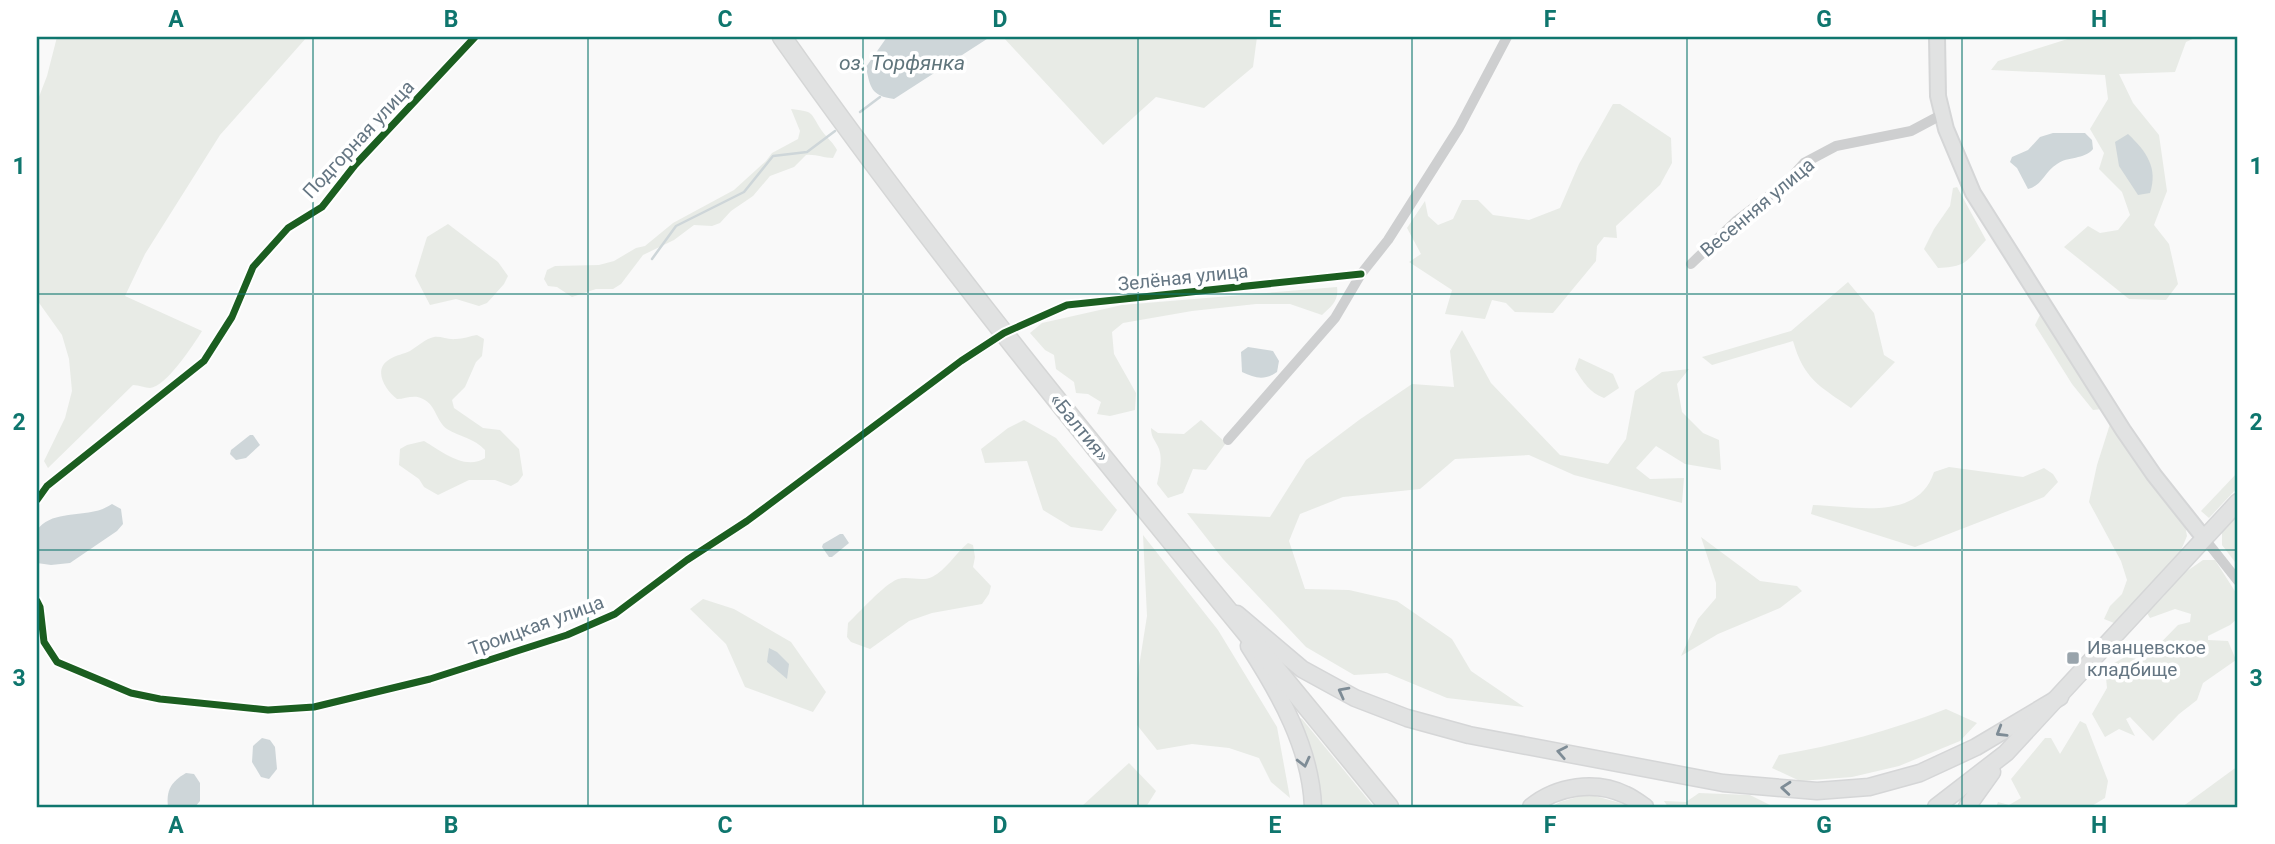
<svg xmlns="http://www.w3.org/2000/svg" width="2275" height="844" font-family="Roboto,sans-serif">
<rect width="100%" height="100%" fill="#f9f9f9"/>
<g fill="#e8ebe6">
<path d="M57,37H307L220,135L145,254L125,296L202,331C194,344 166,387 150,388C145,388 139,385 133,385L48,468L44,461L65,418L72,391L69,359L62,335L37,300V102L47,76Z"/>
<polygon points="1003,37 1257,37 1253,67 1204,108 1156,97 1103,145"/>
<polygon points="2074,37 2197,37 2186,42 2175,72 2119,74 2133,103 2159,135 2167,191 2154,225 2169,244 2178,284 2166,300 2129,299 2064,247 2088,226 2100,233 2118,230 2130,215 2122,192 2099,169 2104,153 2090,129 2108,99 2105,75 1991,70 1998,61"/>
<polygon points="1613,104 1620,104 1671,138 1672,163 1660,185 1616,226 1617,238 1604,237 1597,246 1596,261 1553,313 1515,312 1506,303 1492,300 1485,319 1445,314 1452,290 1409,262 1421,254 1407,228 1425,201 1428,216 1438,225 1453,219 1462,200 1478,200 1493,215 1529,220 1560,208 1579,164"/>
<path d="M791,109C815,112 809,111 822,131C827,138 833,142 837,150L833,158C823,158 816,154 806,155L794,167L770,176L753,196L731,211L720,223L712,226L694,225L674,240L643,255L621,284L613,289H596L572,297L557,287L548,286L544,279L547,270L555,266L599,265L614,261L636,248L645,246L673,223L734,190L766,161L772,153L798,139L800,131Z"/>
<path d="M1957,187L1986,240C1967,260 1968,267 1938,268L1924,249L1934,229L1950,206L1953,188Z"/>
<polygon points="448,224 498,262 508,276 504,284 487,303 479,306 456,299 430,305 415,276 427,237"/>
<path d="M1848,282L1874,313L1884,355L1895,362L1851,408C1819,386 1804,379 1793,341L1712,365L1702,357L1791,331Z"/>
<path d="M1337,287C1339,300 1332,306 1322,315L1290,304H1256L1192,311L1123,323L1112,332L1114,354L1136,393L1135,410L1110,416L1097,414L1101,402L1088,394L1076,393L1074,382L1056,369L1054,355L1045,350L1030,333L1042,323L1122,305Z"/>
<polygon points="2041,313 2098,397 2103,409 2093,410 2072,384 2035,325"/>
<polygon points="1462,330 1491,383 1560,455 1608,464 1626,439 1635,391 1662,372 1689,369 1677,384 1682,412 1703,433 1719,440 1721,470 1685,464 1656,446 1636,468 1650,479 1684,478 1682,503 1574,475 1529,455 1455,459 1420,489 1343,497 1300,514 1289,541 1305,589 1349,590 1397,601 1452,639 1471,671 1524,707 1447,698 1387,673 1354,675 1306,647 1223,559 1187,513 1270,517 1306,460 1359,420 1412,384 1454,387 1450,351"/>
<path d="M477,335L484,339L482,356L476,362L465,387L452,400L454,408L483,428L500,430L519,449L523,475L518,482L511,486L495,480H469L438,495L424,487L419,479L399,465L400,449L407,445L424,441C441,451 465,471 485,458V450C474,438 460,437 447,429C436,421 436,405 423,399C414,394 406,399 397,399C385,390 372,369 390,359C396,355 404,354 410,351C418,346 425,339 434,337C441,336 448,340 456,339C463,339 470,336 477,335Z"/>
<path d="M1579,358L1613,374L1619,388L1604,398C1590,393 1583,382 1575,369Z"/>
<polygon points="1024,420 1056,438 1117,510 1102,531 1071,527 1043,510 1027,461 985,463 981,449 1008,428"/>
<path d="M1201,420L1226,443L1206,470L1193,469L1183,493L1168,498L1157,484C1159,474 1163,460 1159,449C1156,441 1151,438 1151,428L1158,433L1184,434Z"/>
<polygon points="2111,421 2185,525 2187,536 2179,555 2114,623 2104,619 2110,606 2122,594 2127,580 2121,561 2089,502 2097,465"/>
<path d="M1949,467L2023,477L2044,468L2053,474L2058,482L2044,497L1915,547L1811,514L1813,505C1854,506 1918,522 1934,472Z"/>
<polygon points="2238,472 2238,487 2209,518 2201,511"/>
<polygon points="2238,514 2238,566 2222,545 2222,531"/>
<polygon points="1143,535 1218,630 1277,727 1290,798 1271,782 1259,758 1229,748 1192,744 1157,750 1137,725 1137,679 1147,616"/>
<polygon points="1701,537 1760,581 1797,586 1802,591 1780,608 1718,634 1681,656 1698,619 1716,598 1716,583"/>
<path d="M968,543L973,545L975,557L973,567L991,586L989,594L982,604L932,613L909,621L870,649L851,642L847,637L848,623C860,612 883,585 898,579C909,576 921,582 932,577C946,570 956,553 968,543Z"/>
<polygon points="2203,560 2215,560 2238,596 2238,618 2230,625 2208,636 2208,640 2228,641 2236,660 2203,683 2197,700 2179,714 2153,741 2130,717 2126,719 2135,736 2119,729 2105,737 2092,714 2107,688 2105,668 2125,657 2144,660 2178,625 2190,622 2191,614 2175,609 2150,618 2147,613 2164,596 2174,580"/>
<polygon points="703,599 734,609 791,642 826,692 813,712 745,687 726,644 690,609"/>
<path d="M1946,709L1977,723L1960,741L1899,766L1852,777L1800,781L1772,768L1779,755C1838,745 1889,731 1946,709Z"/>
<polygon points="1298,717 1302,719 1374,807 1318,807"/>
<polygon points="2080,721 2086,724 2108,781 2105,798 2090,807 1996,807 1998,802 2009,805 2021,798 2011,779 2045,738 2051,738 2060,754"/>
<polygon points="1129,763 1156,791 1146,807 1081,807"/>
<polygon points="2238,766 2238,807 2182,807"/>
<polygon points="1699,793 1750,795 1774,807 1668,807 1664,801 1686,802"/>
<polygon points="1588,794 1624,804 1629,807 1551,807 1560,802"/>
</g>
<g fill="#ced6d9">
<path d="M887,37H990L894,99C871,96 870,87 866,67Z"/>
<path d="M2053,133H2085L2092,140L2093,149C2084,160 2068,156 2057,164C2045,171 2042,186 2028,189L2017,168L2010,162L2012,157L2028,150L2040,137Z"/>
<path d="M2128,134C2147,152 2158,168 2150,193L2138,195L2119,166L2115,142Z"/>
<path d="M1248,347L1273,351L1279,361L1277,372C1264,381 1255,378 1242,372L1241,352Z"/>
<polygon points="250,435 253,435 260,445 246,458 236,460 230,454 231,450"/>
<path d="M112,504L121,509L123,524L117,531L70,563L51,565L37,563V530C50,512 77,516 96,511C102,510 107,507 112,504Z"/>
<polygon points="840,534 843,534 849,543 832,557 829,557 822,547 823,544"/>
<polygon points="769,648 777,652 789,664 787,679 767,662"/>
<polygon points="262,738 270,740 275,747 277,769 269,779 261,777 252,762 253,746"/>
<path d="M186,773L194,774L200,783V801L195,807H168C166,790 171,782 186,773Z"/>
</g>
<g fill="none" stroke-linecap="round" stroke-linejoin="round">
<g stroke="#ced6d9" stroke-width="2.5">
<polyline points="860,112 880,97"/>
<polyline points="652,259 676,226 744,192 773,156 807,152 835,131"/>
</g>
<defs>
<polyline id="secondary" points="1937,37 1938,96 1946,129 1973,193 2123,430 2154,475 2204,538"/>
<g id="primary">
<polyline points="1237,614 1302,669 1355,698 1407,718 1469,735 1723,783 1817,791 1869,787 1920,773 1976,747 2060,697"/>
<path d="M1249,646C1280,694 1311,749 1313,807"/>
<path d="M1531,807C1557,786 1595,780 1626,795C1633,798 1639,803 1645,807"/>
<polyline points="1936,807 2006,753 2238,502"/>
<polyline points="1967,807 1992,772"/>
</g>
<path id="highway" d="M782,37C970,304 1183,554 1389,807"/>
</defs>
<use href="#secondary" stroke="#d5d6d7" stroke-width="18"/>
<use href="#primary" stroke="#d5d6d7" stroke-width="19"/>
<use href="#highway" stroke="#d5d6d6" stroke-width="21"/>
<g stroke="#cecfd0" stroke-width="10">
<polyline points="1691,264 1736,221 1785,184 1804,163 1836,146 1911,131 1943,114"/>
<polyline points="1228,440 1335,318 1361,274 1388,240 1459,128 1507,37"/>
<polyline points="37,500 47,486 204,361 232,317 253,267 288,228 322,207 355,165 475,37"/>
<polyline points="2204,538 2238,581"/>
<polyline points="37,601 40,607 44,642 57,662 131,693 160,699 268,710 314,707 430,679 567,635 615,614 687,560 747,521 961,361 1004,333 1067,305 1361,274"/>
</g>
<use href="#secondary" stroke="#e1e2e2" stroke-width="14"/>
<use href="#primary" stroke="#e1e2e2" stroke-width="16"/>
<use href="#highway" stroke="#e1e2e2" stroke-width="18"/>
<defs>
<g id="cycleway">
<polyline points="37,500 47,486 204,361 232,317 253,267 288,228 322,207 355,165 475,37"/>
<polyline points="37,601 40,607 44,642 57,662 131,693 160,699 268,710 314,707 430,679 567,635 615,614 687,560 747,521 961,361 1004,333 1067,305 1361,274"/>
</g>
</defs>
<use href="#cycleway" stroke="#fff" stroke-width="11"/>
<use href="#cycleway" stroke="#1b5e20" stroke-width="7"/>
</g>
<defs><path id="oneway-chevron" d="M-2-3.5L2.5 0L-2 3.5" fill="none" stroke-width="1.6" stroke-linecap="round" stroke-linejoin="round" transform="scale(1.75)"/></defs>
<g stroke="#7e8c96">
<use href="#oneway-chevron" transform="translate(1343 692) rotate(-152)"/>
<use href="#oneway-chevron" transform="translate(2001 732) rotate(149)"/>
<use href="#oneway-chevron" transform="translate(1562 752) rotate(-169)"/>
<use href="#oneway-chevron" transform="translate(1304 762) rotate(76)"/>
<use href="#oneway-chevron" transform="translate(1786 788) rotate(-175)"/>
</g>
<path fill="none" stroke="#0f766e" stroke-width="2" stroke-opacity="0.55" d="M313,37V807M588,37V807M863,37V807M1138,37V807M1412,37V807M1687,37V807M1962,37V807M37,294H2238M37,550H2238"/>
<rect fill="#99a4ac" stroke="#fff" stroke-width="2.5" x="2066" y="651" width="14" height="14" rx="3.5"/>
<g text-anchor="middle" stroke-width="7" stroke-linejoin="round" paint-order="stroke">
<g font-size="19" fill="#657683" stroke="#fff">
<text transform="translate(358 139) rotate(-47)" y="7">Подгорная улица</text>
<text transform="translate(1757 207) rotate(-40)" y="7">Весенняя улица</text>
<text transform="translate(1183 277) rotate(-6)" y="7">Зелёная улица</text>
<text transform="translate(1080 427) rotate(51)" y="7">«Балтия»</text>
<text transform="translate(536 625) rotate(-20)" y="7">Троицкая улица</text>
</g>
<g font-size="19" fill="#657683" stroke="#fff" text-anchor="start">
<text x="2087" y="654">Иванцевское<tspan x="2087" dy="22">кладбище</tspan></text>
</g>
<g font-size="21" font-style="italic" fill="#60757c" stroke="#fff">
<text x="902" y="70">оз. Торфянка</text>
</g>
</g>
<rect width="2275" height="844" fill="none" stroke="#ffffff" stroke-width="77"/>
<rect x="38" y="38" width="2198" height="768" fill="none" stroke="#0f766e" stroke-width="2.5"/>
<g font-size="23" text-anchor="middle" font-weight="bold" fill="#0f766e">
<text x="176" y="27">A</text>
<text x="451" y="27">B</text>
<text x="725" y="27">C</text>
<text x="1000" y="27">D</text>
<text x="1275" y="27">E</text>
<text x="1550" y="27">F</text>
<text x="1824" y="27">G</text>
<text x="2099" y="27">H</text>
<text x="19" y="174">1</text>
<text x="2256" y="174">1</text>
<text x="19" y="430">2</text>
<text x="2256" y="430">2</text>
<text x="19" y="686">3</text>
<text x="2256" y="686">3</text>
<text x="176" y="833">A</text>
<text x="451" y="833">B</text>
<text x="725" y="833">C</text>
<text x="1000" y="833">D</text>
<text x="1275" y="833">E</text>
<text x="1550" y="833">F</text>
<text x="1824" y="833">G</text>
<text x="2099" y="833">H</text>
</g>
</svg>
